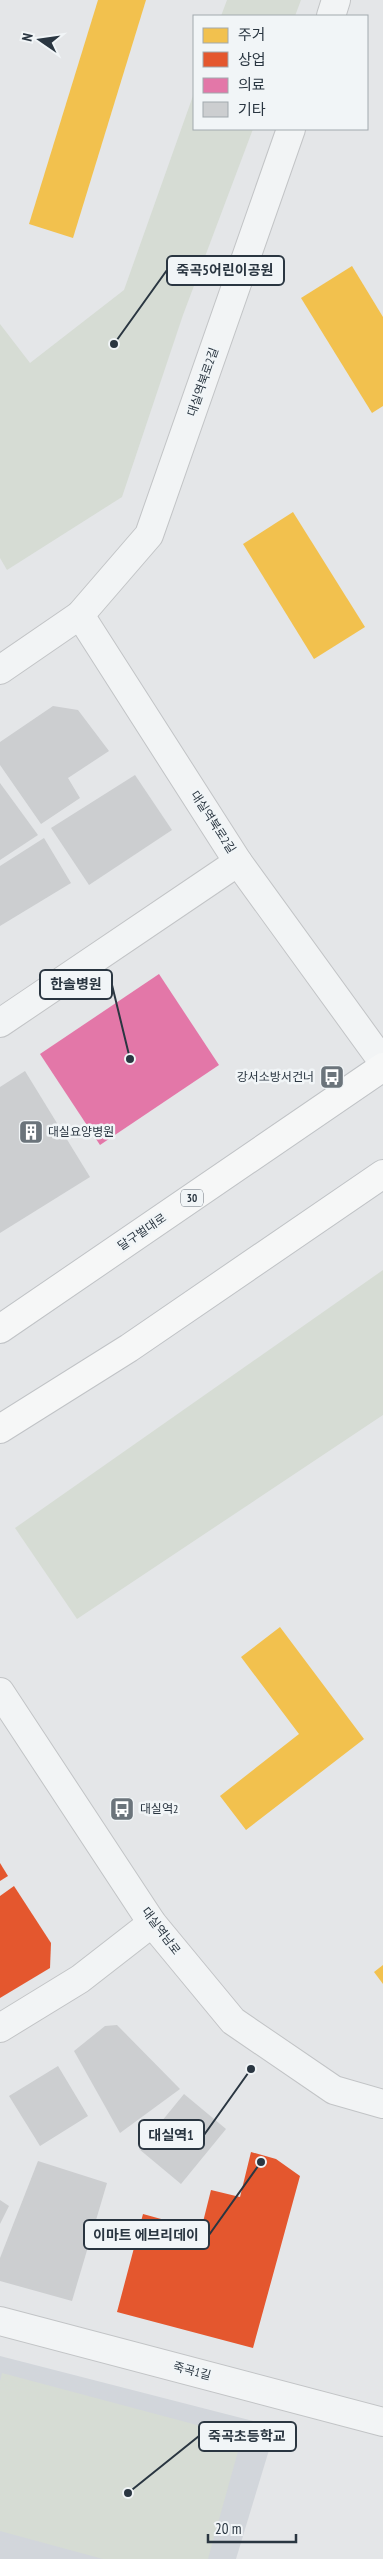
<svg xmlns="http://www.w3.org/2000/svg" width="383" height="2559" font-family="'PT Sans Narrow','Noto Sans KR',sans-serif">
<rect width="100%" height="100%" fill="#e4e6e8"/>
<polygon fill="#d2d6db" points="0,2356 276,2427 236,2559 0,2559"/>
<g fill="#d6dcd4">
<polygon points="227,0 301,0 295,16 221,16"/>
<polygon points="194,93 194,129 253,129 183,315 122,497 7,570 0,558 0,324 30,363 124,290"/>
<polygon points="383,1270 383,1415 77,1619 15,1528"/>
<polygon points="2,2373 242,2437 208,2559 103,2559 0,2531 0,2381"/>
</g>
<g fill="#f2c14e">
<polygon points="98,0 146,0 73,238 29,224"/>
<polygon points="352,266 383,317 383,406 372,413 301,298"/>
<polygon points="293,512 365,627 314,659 243,544"/>
<polygon points="280,1627 364,1739 246,1830 220,1796 299,1734 241,1657"/>
<polygon points="383,1965 383,1984 374,1972"/>
</g>
<g fill="#e4572e">
<polygon points="0,1863 8,1876 0,1881"/>
<polygon points="14,1886 51,1943 50,1968 0,1998 0,1896"/>
<polygon points="251,2152 276,2159 300,2176 253,2348 117,2312 143,2214 201,2230 211,2190 240,2197"/>
</g>
<polygon fill="#e377a8" points="159,974 219,1065 100,1145 40,1054"/>
<g fill="#ccced0">
<polygon points="53,706 78,710 109,751 68,778 80,798 41,824 0,765 0,742"/>
<polygon points="135,775 172,830 89,885 51,828"/>
<polygon points="0,783 38,835 0,860"/>
<polygon points="44,838 71,883 0,926 0,866"/>
<polygon points="25,1071 90,1177 0,1233 0,1087"/>
<polygon points="117,2025 180,2089 120,2133 74,2051 105,2026"/>
<polygon points="58,2066 88,2116 40,2146 9,2096"/>
<polygon points="184,2094 226,2129 181,2184 139,2149"/>
<polygon points="38,2161 107,2183 72,2301 0,2281 0,2258"/>
<polygon points="0,2200 9,2206 0,2224"/>
</g>
<g fill="none" stroke-linecap="round" stroke-linejoin="round">
<defs>
<g id="minor">
<polyline points="331,16 336,0"/>
<polyline points="0,670 80,615 149,535 291,129"/>
<polyline points="238,862 383,1062"/>
<polyline points="0,1023 238,862 80,615"/>
<polyline points="0,2028 80,1979 152,1923"/>
<polyline points="0,2321 383,2422"/>
</g>
<polyline id="tertiary" points="0,1692 152,1923 233,2021 334,2090 383,2104"/>
<g id="primary">
<polyline points="0,1329 383,1067"/>
<polyline points="0,1429 129,1348 383,1174"/>
</g>
</defs>
<use href="#minor" stroke="#c2c4c6" stroke-width="30"/>
<use href="#tertiary" stroke="#c2c4c6" stroke-width="30"/>
<use href="#primary" stroke="#c0c3c6" stroke-width="30"/>
<use href="#minor" stroke="#f2f4f5" stroke-width="28"/>
<use href="#tertiary" stroke="#f2f4f5" stroke-width="28"/>
<use href="#primary" stroke="#f6f7f7" stroke-width="28"/>
</g>
<defs>
<symbol id="bus-square" viewBox="-11 -11 22 22"><rect x="-9" y="-9" width="18" height="18" rx="4" fill="#6b747b" stroke="#f1f5f7"/><path d="M-5-6H5V4H4V6H2V4H-2V6H-4V4H-5ZM-3.5-4V0h7V-4ZM-3.5 1.2v1.5H-2V1.2ZM2 1.2v1.5H3.5V1.2Z" fill="#fff"/></symbol>
<symbol id="building-square" viewBox="-11 -11 22 22"><rect x="-9" y="-9" width="18" height="18" rx="4" fill="#6b747b" stroke="#f1f5f7"/><path d="M-4-6H4V6H1V3H-1V6H-4ZM-2.5-4.3h1.7v1.8h-1.7ZM.8-4.3h1.7v1.8H.8ZM-2.5-1h1.7V.8h-1.7ZM.8-1h1.7V.8H.8Z" fill="#fff"/></symbol>
</defs>
<g fill-rule="evenodd">
<use href="#bus-square" x="318" y="1063" width="28" height="28"/>
<use href="#building-square" x="17" y="1118" width="28" height="28"/>
<use href="#bus-square" x="108" y="1795" width="28" height="28"/>
</g>
<g text-anchor="middle" stroke-width="5" stroke-linejoin="round" paint-order="stroke">
<rect fill="#f1f5f7" stroke="#666f78" stroke-width="1" x="181" y="1189.5" width="22" height="17" rx="4"/>
<g font-size="11" font-weight="bold" fill="#2a3641">
<text x="192" y="1202">30</text>
</g>
<g font-size="12" fill="#2a3641" stroke="#f1f5f7">
<text transform="translate(203 382) rotate(-71)" y="4">대실역북로2길</text>
<text transform="translate(213 822) rotate(57)" y="4">대실역북로2길</text>
<text transform="translate(142 1232) rotate(-34)" y="4">달구벌대로</text>
<text transform="translate(161 1931) rotate(53)" y="4">대실역남로</text>
<text transform="translate(192 2371) rotate(15)" y="4">죽곡1길</text>
</g>
<g font-size="12" fill="#2a3641" stroke="#f1f5f7" text-anchor="start">
<text x="314" y="1081" text-anchor="end">강서소방서건너</text>
<text x="48" y="1136">대실요양병원</text>
<text x="140" y="1813">대실역2</text>
</g>
</g>
<path fill="none" stroke="#2a3641" stroke-width="2" d="M114 344L167 270M130 1059L112 985M251 2069L204 2135M261 2162L209 2235M128 2493L199 2436"/>
<g fill="#2a3641" stroke="#f1f5f7" stroke-width="2">
<circle cx="114" cy="344" r="5"/>
<circle cx="130" cy="1059" r="5"/>
<circle cx="251" cy="2069" r="5"/>
<circle cx="261" cy="2162" r="5"/>
<circle cx="128" cy="2493" r="5"/>
</g>
<g fill="#f1f5f7" stroke="#2a3641" stroke-width="2">
<rect x="167" y="256" width="117" height="29" rx="5"/>
<rect x="40" y="970" width="72" height="29" rx="5"/>
<rect x="139" y="2120" width="65" height="29" rx="5"/>
<rect x="84" y="2220" width="125" height="29" rx="5"/>
<rect x="199" y="2422" width="97" height="29" rx="5"/>
</g>
<g font-size="14" text-anchor="middle" font-weight="bold" fill="#2a3641">
<text x="225" y="275">죽곡5어린이공원</text>
<text x="76" y="989">한솔병원</text>
<text x="171" y="2140">대실역1</text>
<text x="146" y="2240">이마트 에브리데이</text>
<text x="247" y="2441">죽곡초등학교</text>
</g>
<rect x="193" y="15" width="175" height="115" fill="#f1f5f7" stroke="#a1a9ae"/>
<rect x="203" y="28" width="25" height="15" fill="#f2c14e" stroke="#a1a9ae"/>
<text x="238" y="40" font-size="15" fill="#2a3641">주거</text>
<rect x="203" y="52" width="25" height="15" fill="#e4572e" stroke="#a1a9ae"/>
<text x="238" y="65" font-size="15" fill="#2a3641">상업</text>
<rect x="203" y="78" width="25" height="15" fill="#e377a8" stroke="#a1a9ae"/>
<text x="238" y="90" font-size="15" fill="#2a3641">의료</text>
<rect x="203" y="102" width="25" height="15" fill="#ccced0" stroke="#a1a9ae"/>
<text x="238" y="115" font-size="15" fill="#2a3641">기타</text>
<g transform="translate(40 40) rotate(283)" stroke="#f1f5f7" stroke-width="4" paint-order="stroke">
<path d="M0-4L9 19L0 12L-9 19Z" fill="#2a3641"/>
<text y="-8" font-size="14" font-weight="bold" text-anchor="middle" fill="#2a3641">N</text>
</g>
<path d="M208 2534v8h88v-8" fill="none" stroke="#2a3641" stroke-width="2.5"/>
<text x="215" y="2534" font-size="15" fill="#2a3641" stroke="#f1f5f7" stroke-width="4" paint-order="stroke">20 m</text>
</svg>
